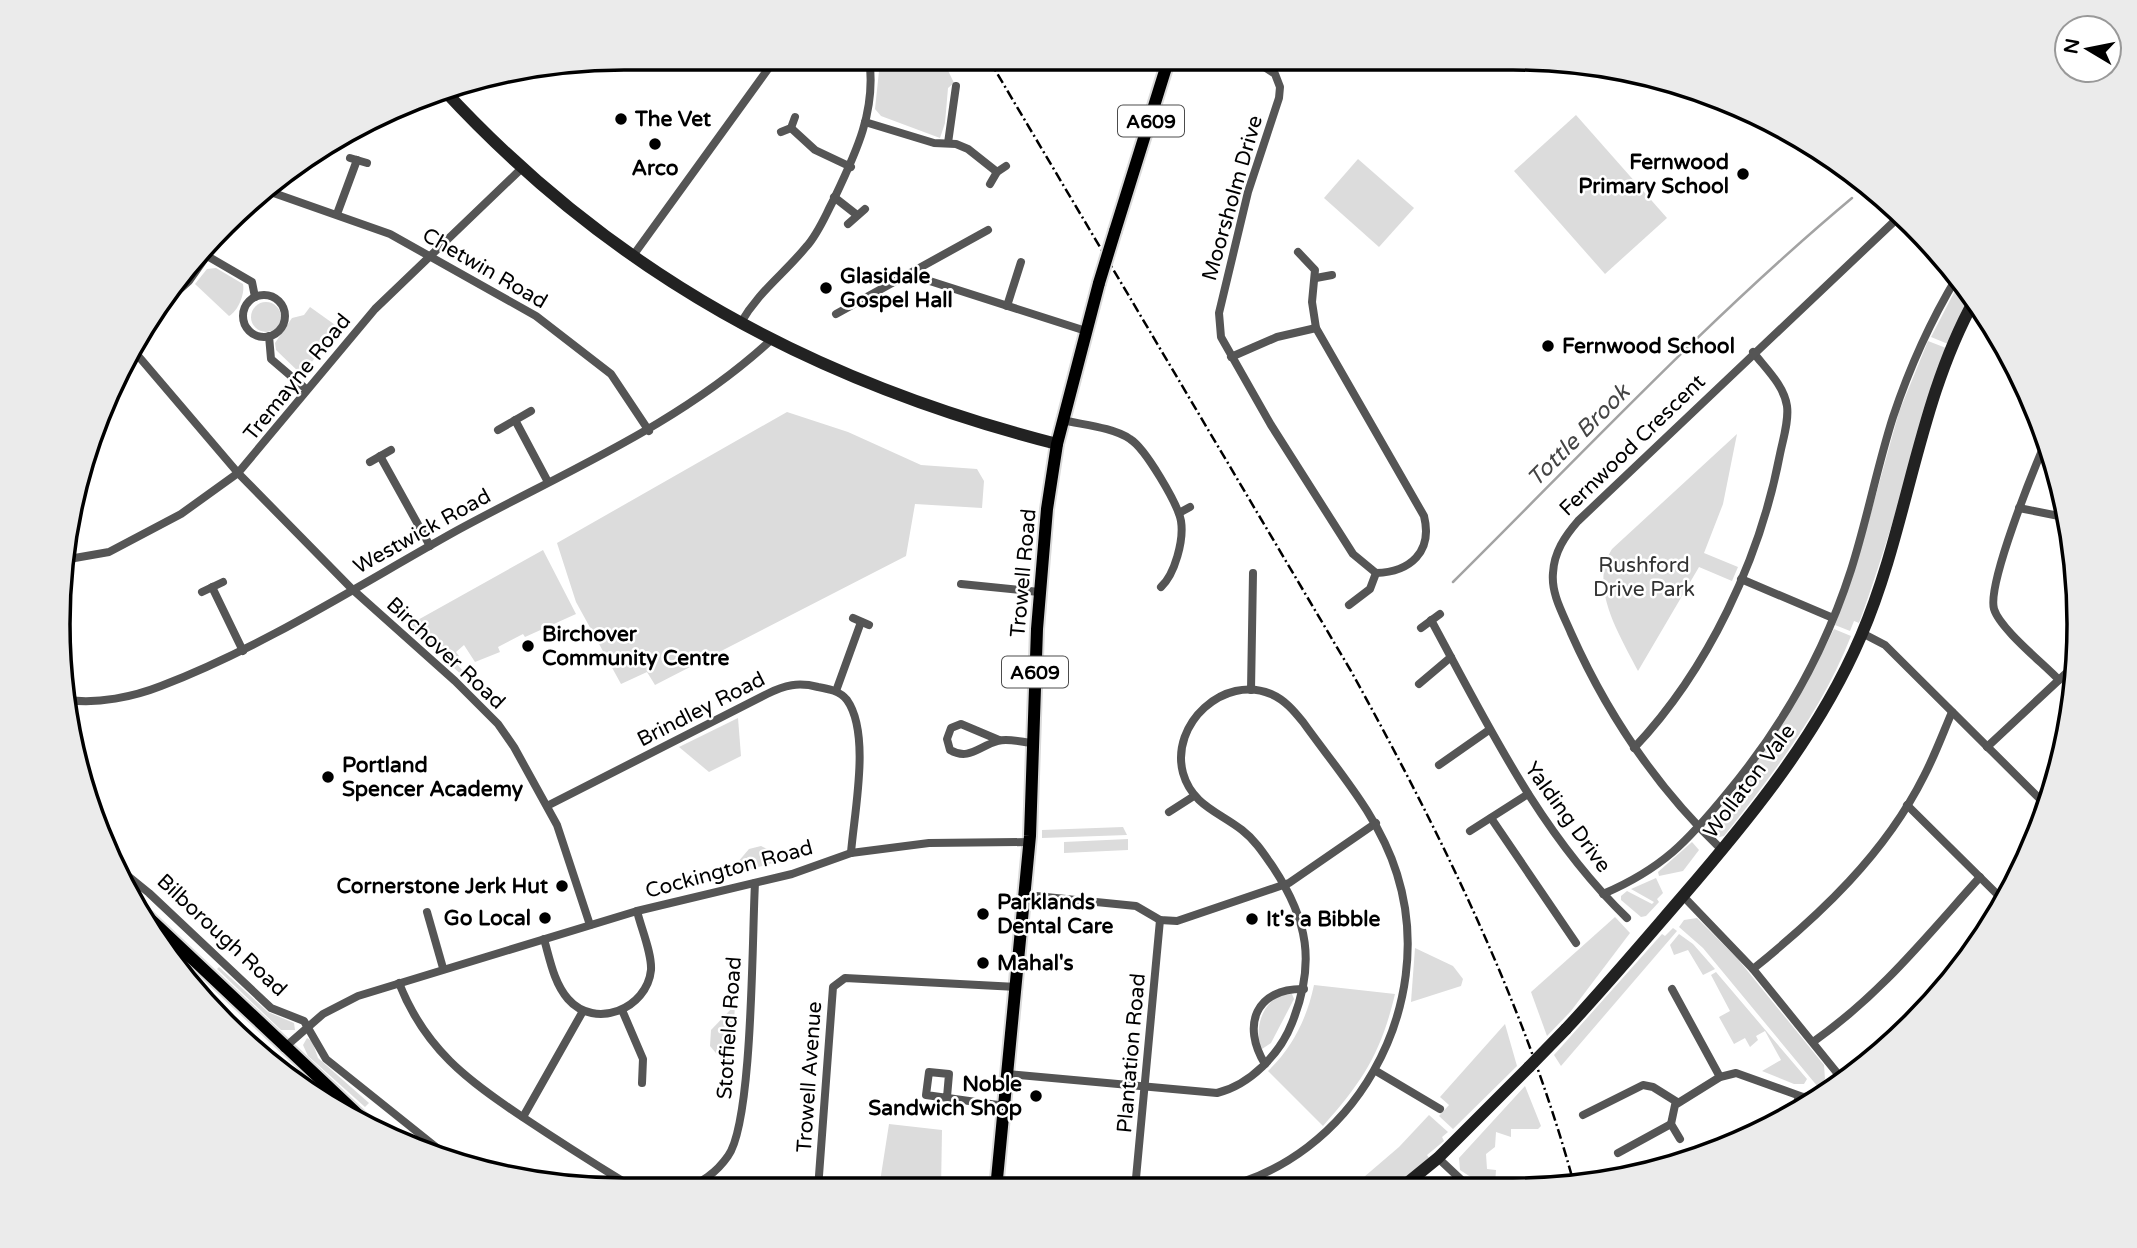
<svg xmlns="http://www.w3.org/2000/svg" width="2137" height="1248" font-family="'Varela Round',sans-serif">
<rect width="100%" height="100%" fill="#fff"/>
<g fill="#dcdcdc">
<polygon points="922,58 942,58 954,83 948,88 945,123 940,138 881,116 875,109 879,71 901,68"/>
<polygon points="1576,115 1667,218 1605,274 1514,171"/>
<polygon points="1358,159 1414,208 1379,247 1324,198"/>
<path d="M216,268L243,284C245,294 238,311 229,316L195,284L207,269Z"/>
<polygon points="1960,281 1971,294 1948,344 1931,337"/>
<circle cx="266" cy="317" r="15"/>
<polygon points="310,307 338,327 302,375 276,350 275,343 292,318 304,315"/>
<path d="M1928,341L1946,348C1916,439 1892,533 1859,623L1854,621L1850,631L1835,625L1858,559L1899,412Z"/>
<polygon points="787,412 848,432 921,465 977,469 984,481 982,508 915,504 906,556 655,685 647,672 621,684 576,602 557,543"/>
<path d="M1737,434L1723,504L1704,553L1738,567L1732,581L1699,567L1638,671C1620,635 1588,587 1612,549Z"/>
<polygon points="543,550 576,614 525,637 523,634 498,647 500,652 475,662 464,645 456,652 459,656 454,661 465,673 463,676 407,626"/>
<path d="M1834,629L1851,636C1822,710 1774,773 1724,836L1715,838L1708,825C1756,764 1800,700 1834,629Z"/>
<polygon points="738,718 741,756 709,772 679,747"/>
<polygon points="1123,827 1127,835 1042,838 1042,830"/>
<polygon points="1128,839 1128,850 1064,853 1064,842"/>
<polygon points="1692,842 1699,850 1683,871 1659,876 1658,872"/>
<polygon points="761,846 787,859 726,876 749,849"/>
<polygon points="1656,878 1663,893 1657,899 1659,902 1646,916 1641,917 1621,900 1621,896 1627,891 1652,904 1654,902 1631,889"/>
<polygon points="1615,917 1630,933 1571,1011 1547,1036 1531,992"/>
<polygon points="1697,918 1737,958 1824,1065 1825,1079 1818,1087 1703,948 1679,927 1684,920"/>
<polygon points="1673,928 1677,931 1561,1066 1554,1055 1662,934 1665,936"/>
<polygon points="1679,934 1693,944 1715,969 1703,975 1688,950 1674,955 1670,945"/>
<polygon points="1415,948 1453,966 1463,979 1461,986 1411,1002"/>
<polygon points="219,967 268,1012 294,1023 295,1030 281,1030 217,969"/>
<polygon points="1716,972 1807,1079 1804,1084 1794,1084 1762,1071 1781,1060 1765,1031 1756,1036 1758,1040 1750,1047 1745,1038 1734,1044 1719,1017 1730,1011 1711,975"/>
<path d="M1314,985L1395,994C1381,1053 1363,1081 1323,1126L1268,1071C1293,1047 1307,1018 1314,985Z"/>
<path d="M1281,993L1292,994L1294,999L1271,1043L1262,1049L1259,1048C1257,1023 1260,1009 1281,993Z"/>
<polygon points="735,1005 731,1071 710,1046 711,1030"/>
<polygon points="1505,1024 1517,1066 1453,1129 1439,1116 1449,1105 1440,1097"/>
<polygon points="307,1038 312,1041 318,1058 369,1103 365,1107 308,1056 303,1045"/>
<polygon points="1525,1086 1541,1126 1538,1129 1511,1129 1511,1137 1496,1132 1495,1147 1486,1154 1487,1169 1496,1170 1495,1184 1489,1189 1460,1170 1459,1158"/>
<polygon points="1429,1115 1448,1132 1442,1137 1444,1141 1427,1155 1429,1158 1391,1189 1350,1189 1399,1147"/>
<polygon points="889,1124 942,1130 941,1189 879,1188"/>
</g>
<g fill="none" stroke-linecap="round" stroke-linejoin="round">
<path stroke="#a3a3a3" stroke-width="2.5" d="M1453,582C1584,452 1711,316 1852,198"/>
<defs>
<g id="primary">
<polyline points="1115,231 1169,58"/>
<polyline points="148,917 368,1124"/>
<polyline points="996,1189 1030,836 1037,629 1047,509 1057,444 1099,283"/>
</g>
</defs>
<use href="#primary" stroke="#dbdbdb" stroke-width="16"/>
<g stroke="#555" stroke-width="8">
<path d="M1252,59L1275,74L1280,87L1279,98L1248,192L1219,313L1221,337L1271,425L1353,554L1376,573C1410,572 1433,552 1424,516L1316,328L1312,302L1315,270L1298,252"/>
<polyline points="870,64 907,58"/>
<polyline points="865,122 934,143 956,144 968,149 997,172"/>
<polyline points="791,128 815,150 851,167"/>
<polyline points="781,132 791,128 795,117"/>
<polyline points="948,143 956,86"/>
<polyline points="350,158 367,163"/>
<polyline points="990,184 997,172 1006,166"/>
<polyline points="265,190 390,234 536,316 611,374 649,431"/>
<polyline points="834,197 857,215"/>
<polyline points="337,214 357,160"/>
<polyline points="848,224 865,209"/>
<polyline points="209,257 252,282 255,297"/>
<polyline points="632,257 776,58"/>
<polyline points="911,275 1086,331"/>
<polyline points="1316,278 1332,275"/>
<circle cx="264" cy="316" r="21"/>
<polyline points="1007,306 1021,262"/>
<polyline points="836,314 988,230"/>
<polyline points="150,316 189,281 217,241"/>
<path d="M740,324C759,291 783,275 806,247C818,234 825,216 833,201C855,155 877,111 869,58"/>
<polyline points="269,336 271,359 306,389"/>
<polyline points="134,351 238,473 352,589 455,681 498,724 514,747 557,825 590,925"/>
<polyline points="1231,357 1277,337 1316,328"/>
<polyline points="515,420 548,482"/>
<path d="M1062,420C1083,425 1112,427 1130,439C1145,448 1178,504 1181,521C1184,540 1175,574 1161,587"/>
<polyline points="498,430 531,411"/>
<path d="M2046,441C2034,469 1987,584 1994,609C2000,629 2044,664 2059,680"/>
<polyline points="380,456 430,546"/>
<polyline points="370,462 391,450"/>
<polyline points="2019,508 2069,518"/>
<polyline points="1179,513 1190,507"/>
<polyline points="69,559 109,552 181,514 238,473 375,309 521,169"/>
<polyline points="1741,579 1833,618"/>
<polyline points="961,584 1039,592"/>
<polyline points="212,587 243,651"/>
<polyline points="202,592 223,582"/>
<polyline points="1349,605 1370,589 1376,573"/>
<polyline points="853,618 869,625"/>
<path d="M1431,620C1488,725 1540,834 1627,918"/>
<polyline points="1421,628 1440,614"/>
<polyline points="1862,633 1885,645 2047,806"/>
<polyline points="1419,684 1451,657"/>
<polyline points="1251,690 1253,573"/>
<polyline points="836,691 861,622"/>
<path d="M68,700C98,704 133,697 161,686C265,646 359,585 456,531C564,472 679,425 771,340"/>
<path d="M999,740L961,724L951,728L947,739L950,750C969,761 979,746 998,741C1007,738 1022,742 1032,743"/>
<polyline points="1987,747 2075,665"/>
<path d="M1634,748C1708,670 1760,559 1780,454C1783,439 1789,421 1787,406C1784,385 1765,368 1753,352"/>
<polyline points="1439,765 1489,730"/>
<polyline points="1907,805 2004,901"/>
<path d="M547,806L767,694C785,685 798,682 818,687C829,689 840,691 847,700C871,734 854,813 851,853"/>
<polyline points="1169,812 1194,796"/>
<polyline points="1491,818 1576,943"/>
<polyline points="1470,831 1528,794"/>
<path d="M1722,850C1656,787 1608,716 1571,633C1563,614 1551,594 1553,573C1554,552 1565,536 1578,521L1902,214"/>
<polyline points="117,867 149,893 271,1008 304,1021 326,1059 456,1163"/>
<path d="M1603,894C1662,869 1688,841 1728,792C1782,727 1825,651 1851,570C1867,520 1877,467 1893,417C1909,369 1931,320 1957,277"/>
<polyline points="1026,895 1136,906 1160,920 1177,921 1289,883 1376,823"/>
<polyline points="1683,896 1753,969 1842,1079"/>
<polyline points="427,912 443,968"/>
<path d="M544,939C550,960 554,983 568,999C595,1030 647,1009 651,970C652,953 641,928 637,911"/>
<polyline points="180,968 184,972"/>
<path d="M1753,969C1820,915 1885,854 1924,776C1935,755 1943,733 1952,712"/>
<path d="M399,983C425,1049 467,1080 524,1118C557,1140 590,1161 624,1182L645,1189"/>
<polyline points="1672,989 1720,1077"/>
<polyline points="622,1010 643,1059 642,1083"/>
<path d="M1813,1042C1881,994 1925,938 1980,877"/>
<polyline points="284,1048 323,1014 358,996 637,911 792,874 851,853 929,843 1030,842"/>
<path d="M1265,1064C1241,1025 1256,988 1304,989"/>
<polyline points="1376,1071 1440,1109"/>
<path d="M1008,1074L1217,1093C1250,1085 1280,1054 1292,1023C1316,963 1308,920 1273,867C1264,854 1255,840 1242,830C1219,812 1192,805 1183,773C1170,724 1224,674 1271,694C1285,700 1294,711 1303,722C1338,771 1379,816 1397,874C1439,1007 1353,1162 1215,1189"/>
<polyline points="947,1097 949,1074 929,1072 926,1095 1005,1106"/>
<polyline points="1583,1115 1643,1085 1653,1087 1677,1102"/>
<polyline points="1792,1116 1799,1097"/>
<polyline points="523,1117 583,1011"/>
<polyline points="1680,1139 1671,1124 1675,1105 1720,1077 1736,1073 1803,1097 1813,1096 1839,1076"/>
<polyline points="1618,1153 1671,1124"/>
<polyline points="1438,1158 1471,1189"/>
<polyline points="1136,1185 1163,1189"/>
<path d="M681,1189C700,1185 717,1172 728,1156C753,1122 752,935 755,883"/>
<polyline points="818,1189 833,987 845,978 1017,987"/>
<polyline points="1135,1189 1160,920"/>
</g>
<g stroke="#222" stroke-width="12">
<path d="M442,88C613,274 814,382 1057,444"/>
<path d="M1566,1029C1606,986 1644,941 1682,897C1751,817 1819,734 1861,636C1908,527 1917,403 1975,299"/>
<polyline points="1400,1189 1438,1158 1529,1067"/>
</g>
<use href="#primary" stroke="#000" stroke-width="12"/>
<path stroke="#000" stroke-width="2.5" stroke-dasharray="10 3.5 2 3.5" stroke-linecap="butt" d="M988,58L1351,671C1441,834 1525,1004 1574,1184"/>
<defs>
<polyline id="primary-bridge" points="1099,283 1115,231"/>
</defs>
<use href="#primary-bridge" stroke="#dbdbdb" stroke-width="16" stroke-linecap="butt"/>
<polyline stroke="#222" stroke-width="12" points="1529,1067 1566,1029"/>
<use href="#primary-bridge" stroke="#000" stroke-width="12"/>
</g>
<g fill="#000" stroke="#fff" stroke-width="2.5">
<circle cx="621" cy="119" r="7"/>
<circle cx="655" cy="144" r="7"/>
<circle cx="1743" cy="174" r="7"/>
<circle cx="826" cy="288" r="7"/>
<circle cx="1548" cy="346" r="7"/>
<circle cx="528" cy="646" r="7"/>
<circle cx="328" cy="777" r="7"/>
<circle cx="562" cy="886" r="7"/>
<circle cx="983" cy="914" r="7"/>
<circle cx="545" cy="918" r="7"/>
<circle cx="1252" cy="919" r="7"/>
<circle cx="983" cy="963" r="7"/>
<circle cx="1036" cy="1096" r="7"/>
</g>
<g text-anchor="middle" stroke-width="5" stroke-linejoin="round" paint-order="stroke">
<g fill="#fff" stroke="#4c4c4c" stroke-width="2">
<rect x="1118" y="105.5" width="66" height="31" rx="5"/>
<rect x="1002" y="656.5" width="66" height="31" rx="5"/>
</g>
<g font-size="19" font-weight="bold" fill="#000">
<text x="1151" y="128">A609</text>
<text x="1035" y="679">A609</text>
</g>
<g font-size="21" font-weight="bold" fill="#000" stroke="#fff" text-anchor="start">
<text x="635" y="126">The Vet</text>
<text x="1729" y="169" text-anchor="end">Fernwood<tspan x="1729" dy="24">Primary School</tspan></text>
<text x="655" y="175" text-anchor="middle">Arco</text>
<text x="840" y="283">Glasidale<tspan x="840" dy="24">Gospel Hall</tspan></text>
<text x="1562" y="353">Fernwood School</text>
<text x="542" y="641">Birchover<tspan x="542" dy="24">Community Centre</tspan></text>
<text x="342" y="772">Portland<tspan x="342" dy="24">Spencer Academy</tspan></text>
<text x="548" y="893" text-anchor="end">Cornerstone Jerk Hut</text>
<text x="997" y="909">Parklands<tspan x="997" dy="24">Dental Care</tspan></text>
<text x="531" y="925" text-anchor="end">Go Local</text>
<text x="1266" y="926">It's a Bibble</text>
<text x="997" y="970">Mahal's</text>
<text x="1022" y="1091" text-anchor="end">Noble<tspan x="1022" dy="24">Sandwich Shop</tspan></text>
</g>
<g font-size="21" fill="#000" stroke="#fff">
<text transform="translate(1232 198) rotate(-74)" y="7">Moorsholm Drive</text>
<text transform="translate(485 268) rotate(30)" y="7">Chetwin Road</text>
<text transform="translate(297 377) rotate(-51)" y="7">Tremayne Road</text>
<text transform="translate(1632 445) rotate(-44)" y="7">Fernwood Crescent</text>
<text transform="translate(422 531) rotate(-29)" y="7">Westwick Road</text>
<text transform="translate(1023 573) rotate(-85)" y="7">Trowell Road</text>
<text transform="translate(446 653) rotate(43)" y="7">Birchover Road</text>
<text transform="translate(701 709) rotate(-27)" y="7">Brindley Road</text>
<text transform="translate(1749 781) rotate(-53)" y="7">Wollaton Vale</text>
<text transform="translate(1568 817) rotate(54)" y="7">Yalding Drive</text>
<text transform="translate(729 869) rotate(-15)" y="7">Cockington Road</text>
<text transform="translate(222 935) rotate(43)" y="7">Bilborough Road</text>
<text transform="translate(729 1028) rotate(-86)" y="7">Stotfield Road</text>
<text transform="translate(1131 1053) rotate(-85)" y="7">Plantation Road</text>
<text transform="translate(809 1077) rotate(-86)" y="7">Trowell Avenue</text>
</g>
<g font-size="21" fill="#333" stroke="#fff">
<text x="1644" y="572">Rushford<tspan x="1644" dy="24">Drive Park</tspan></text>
</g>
<g font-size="23" font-style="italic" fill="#444" stroke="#fff">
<text transform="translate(1578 435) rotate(-45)" y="8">Tottle Brook</text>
</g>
</g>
<path d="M0 0H2137V1248H0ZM624 70H1513A554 554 0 0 1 2067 624V624A554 554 0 0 1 1513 1178H624A554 554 0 0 1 70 624V624A554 554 0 0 1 624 70Z" fill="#ebebeb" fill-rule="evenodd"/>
<path fill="none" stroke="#000" stroke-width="3.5" d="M624 70H1513A554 554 0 0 1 2067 624V624A554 554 0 0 1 1513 1178H624A554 554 0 0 1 70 624V624A554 554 0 0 1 624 70Z"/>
<g transform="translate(2088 49) rotate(280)"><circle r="33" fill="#ffffff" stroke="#999999" stroke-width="2"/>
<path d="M0-5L12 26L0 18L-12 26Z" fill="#000000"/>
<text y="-10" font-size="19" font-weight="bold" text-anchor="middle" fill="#000000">N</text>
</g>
</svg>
